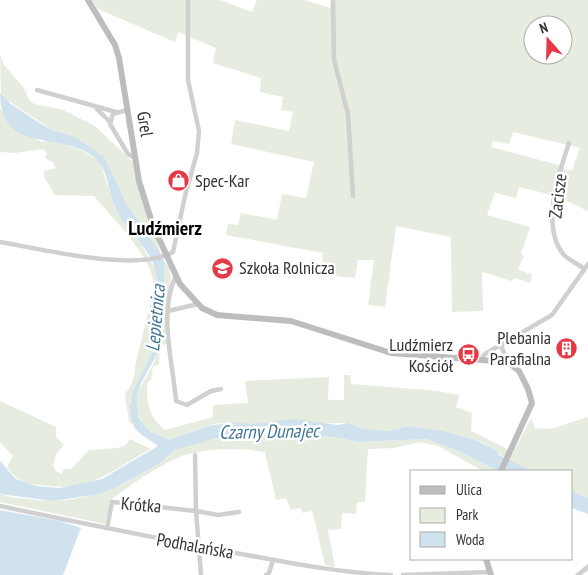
<svg xmlns="http://www.w3.org/2000/svg" width="588" height="575" font-family="'PT Sans Narrow',sans-serif">
<rect width="100%" height="100%" fill="#fff"/>
<g fill="#e6ecdf" fill-rule="evenodd">
<path d="M92,0H219L252,12L257,0H305L330,8L331,0H588V211L556,196L519,187L516,198L495,193L487,215L530,227L521,254L524,256L518,269L532,275L530,283L514,278L512,281L482,272L483,311L452,312L451,237L396,226L385,307L368,305L374,260H358L355,278L334,276L332,272L324,271L322,267L323,253L226,235L228,224L238,225L241,213L277,220L282,194L306,198L314,162L231,144L235,120L289,131L293,112L281,110L283,97L260,92L261,78L213,63L216,48L178,32L175,42L98,9ZM533,25H563V55H533ZM513,132L580,148L572,171L564,169L559,165L491,147L493,141L509,144Z"/>
<polygon points="0,54 4,65 24,88 29,100 34,104 61,109 95,126 133,162 160,252 127,205 103,157 74,136 54,131 1,96"/>
<path d="M0,108L12,126L42,142L54,140L83,151L100,162L115,208L138,239L157,272L159,298L155,330L151,355L130,401L133,424L129,422L125,394C132,385 135,378 135,366L154,289C154,257 114,220 94,196L55,195L44,177V171L56,168L53,162L45,158L47,153L43,149L15,153L0,152Z"/>
<path d="M164,261L169,267L171,278L167,306L168,344L160,345L159,365L153,366L151,380L147,383C147,404 148,416 165,430L213,417V405L248,403L245,381L329,377L328,400H344V375H350L351,384L438,391L459,395L456,407L472,413L471,431L509,450L505,458L485,444L473,439L443,431L410,426L387,431L364,429L348,423L253,424C233,421 211,422 193,431C186,434 180,439 172,440C161,440 151,435 145,426C122,395 151,381 157,353C164,323 164,291 164,261Z"/>
<path d="M0,401L56,427V437L64,445L56,454L53,466L56,471L62,474L63,469H71L89,450L118,448L126,445L130,439L151,449C115,468 93,491 50,486C28,484 21,485 7,467L13,456L0,442Z"/>
<polygon points="588,417 588,498 572,491 572,471 532,471 509,461 531,418 535,428 551,429"/>
<path d="M263,433L333,437L359,442L426,439L461,452L498,471H483L438,446L419,442L394,448L368,449L365,502H357L356,514L342,513L341,529L328,530L335,567L325,565L312,510L303,513L300,508L291,510L286,498L276,500L265,452C243,448 211,448 189,454C166,460 128,486 110,501L105,524L0,502V494C9,498 20,498 30,499C77,506 121,489 159,463C164,459 168,454 173,451C196,435 236,434 263,433Z"/>
</g>
<g fill="#cfe2ee">
<path d="M0,93L11,104L38,122L54,131L74,136L104,157L127,205L160,252L164,261V291L157,354L141,383L137,396V407L139,418L150,432L170,440L207,426L235,422L253,424L296,419L338,425L348,423L364,429L387,431L410,426L443,431L473,439L496,450L499,455L532,471H498L461,452L426,439L359,442L333,437L259,433L224,436L174,450L161,462L138,476L108,491L93,495L53,501L0,494V461L16,479L36,486L60,488L102,479L158,446C150,439 137,435 133,424C123,399 141,378 150,357C158,337 162,283 153,263C144,242 124,228 115,207C109,194 108,172 98,161C67,128 0,158 0,93Z"/>
<polygon points="572,491 588,498 588,514 572,508"/>
<polygon points="0,510 60,521 81,528 63,575 0,575"/>
</g>
<g fill="none" stroke-linecap="round" stroke-linejoin="round">
<polyline stroke="#cfe2ee" stroke-width="1" points="575,575 588,564"/>
<g stroke="#d0d0d0" stroke-width="4.5">
<polyline points="333,0 334,60 348,114 353,196"/>
<polyline points="37,90 116,112"/>
<polyline points="97,109 110,122"/>
<polyline points="127,110 113,114 110,124 128,154 135,158"/>
<path d="M569,143C559,173 540,227 564,255C569,260 578,264 583,268"/>
<path d="M0,242C42,249 137,273 173,252L185,196L197,153L199,131L188,80V0"/>
<path d="M176,276C158,311 173,363 176,401L187,405L211,391L221,389"/>
<polyline points="168,311 198,304"/>
<polyline points="501,346 508,362"/>
<polyline points="482,358 485,354 552,315 588,264"/>
<polyline points="195,455 196,511 218,515 239,512"/>
<path d="M0,506C80,523 161,539 241,554C291,563 341,573 391,575"/>
<polyline points="107,528 112,502 196,511 201,575"/>
<polyline points="266,575 269,573 273,560"/>
<polyline points="403,575 490,572"/>
<polyline points="578,575 588,567"/>
</g>
<g stroke="#bdbdbd" stroke-width="6">
<polyline points="88,0 115,45 119,58 139,181 153,226 180,284 202,308 217,315 291,321 391,353 508,362 519,371 528,389 532,403 501,471"/>
<polyline points="486,559 491,575"/>
</g>
</g>
<defs>
<symbol id="shop-disc" viewBox="-11 -11 22 22"><circle r="9.5" fill="#e63946" stroke="#fff"/><path d="M-5-2.5h2.3a2.7 3.5 0 0 1 5.4 0H5L5.5 6h-11ZM-1.5-2.5h3a1.5 2.3 0 0 0-3 0Z" fill="#fff"/></symbol>
<symbol id="school-disc" viewBox="-11 -11 22 22"><circle r="9.5" fill="#e63946" stroke="#fff"/><path d="M0-5L7-2L0 1L-7-2ZM-4 1L0 2.5L4 1V4Q0 6-4 4Z" fill="#fff"/></symbol>
<symbol id="building-disc" viewBox="-11 -11 22 22"><circle r="9.5" fill="#e63946" stroke="#fff"/><path d="M-4-6H4V6H1V3H-1V6H-4ZM-2.5-4.3h1.7v1.8h-1.7ZM.8-4.3h1.7v1.8H.8ZM-2.5-1h1.7V.8h-1.7ZM.8-1h1.7V.8H.8Z" fill="#fff"/></symbol>
<symbol id="bus-disc" viewBox="-11 -11 22 22"><circle r="9.5" fill="#e63946" stroke="#fff"/><path d="M-5-6H5V4H4V6H2V4H-2V6H-4V4H-5ZM-3.5-4V0h7V-4ZM-3.5 1.2v1.5H-2V1.2ZM2 1.2v1.5H3.5V1.2Z" fill="#fff"/></symbol>
</defs>
<g fill-rule="evenodd">
<use href="#shop-disc" x="166" y="168" width="25" height="25"/>
<use href="#school-disc" x="210" y="256" width="25" height="25"/>
<use href="#building-disc" x="554" y="336" width="25" height="25"/>
<use href="#bus-disc" x="456" y="342" width="25" height="25"/>
</g>
<g text-anchor="middle" stroke-width="5" stroke-linejoin="round" paint-order="stroke">
<g font-size="18" fill="#333" stroke="#fff">
<text transform="translate(145 124) rotate(81)" y="6">Grel</text>
<text transform="translate(558 196) rotate(-83)" y="6">Zacisze</text>
<text transform="translate(141 505) rotate(5)" y="6">Krótka</text>
<text transform="translate(195 546) rotate(10)" y="6">Podhalańska</text>
</g>
<g font-size="18" fill="#333" stroke="#fff" text-anchor="start">
<text x="195" y="187">Spec-Kar</text>
<text x="239" y="274">Szkoła Rolnicza</text>
<text x="551" y="344" text-anchor="end">Plebania<tspan x="551" dy="21">Parafialna</tspan></text>
<text x="453" y="351" text-anchor="end">Ludźmierz<tspan x="453" dy="21">Kościół</tspan></text>
</g>
<g font-size="19" font-style="italic" fill="#3f7597" stroke="#fff">
<text transform="translate(155 318) rotate(-85)" y="7">Lepietnica</text>
<text transform="translate(269 431) rotate(-1)" y="7">Czarny Dunajec</text>
</g>
<g font-size="20" font-weight="bold" fill="#000" stroke="#fff">
<text x="165" y="235">Ludźmierz</text>
</g>
</g>
<rect x="410" y="470" width="162" height="90" fill="#ffffff" stroke="#adadad"/>
<rect x="420" y="486" width="25" height="8" fill="#bdbdbd" stroke="#adadad"/>
<text x="456" y="495" font-size="15" fill="#333333">Ulica</text>
<rect x="420" y="508" width="25" height="15" fill="#e6ecdf" stroke="#adadad"/>
<text x="456" y="520" font-size="15" fill="#333333">Park</text>
<rect x="420" y="532" width="25" height="15" fill="#cfe2ee" stroke="#adadad"/>
<text x="456" y="545" font-size="15" fill="#333333">Woda</text>
<g transform="translate(548 40) rotate(340)"><circle r="24" fill="#ffffff" stroke="#adadad"/>
<path d="M0-4L9 19L0 12L-9 19Z" fill="#e63946"/>
<text y="-8" font-size="14" font-weight="bold" text-anchor="middle" fill="#333333">N</text>
</g>
</svg>
